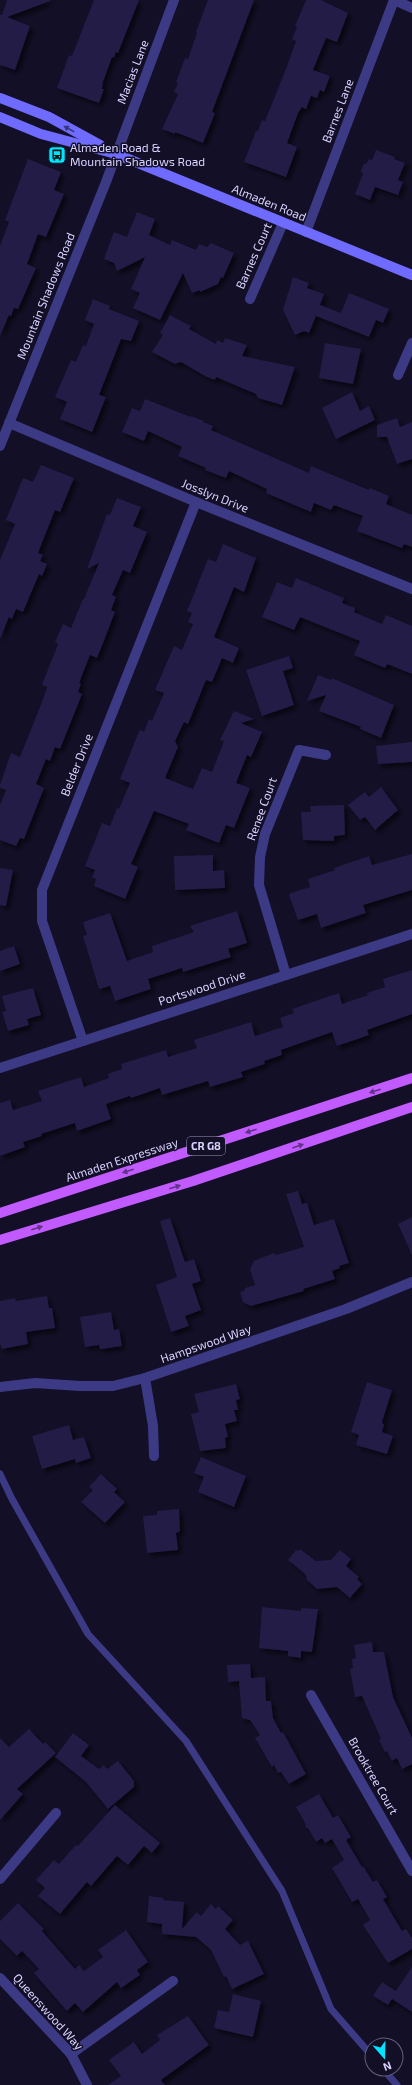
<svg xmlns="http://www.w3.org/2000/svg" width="412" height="2085" font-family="'Exo 2',sans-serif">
<defs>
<filter id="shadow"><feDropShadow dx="3.5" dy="3.5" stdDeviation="2" flood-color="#0009"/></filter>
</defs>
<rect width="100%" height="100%" fill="#130f26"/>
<g fill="#241b47" filter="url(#shadow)">
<polygon points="7,0 50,0 50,1 7,17 30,26 15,70 0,65 0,15 2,15"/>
<polygon points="94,0 139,0 118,53 116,52 114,58 112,57 103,82 102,89 104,89 99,103 57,88 69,55 72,56"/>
<polygon points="208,0 254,0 212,112 215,113 203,143 175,132 175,134 162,129 178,94 174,92 178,83 176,82 185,58 188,59 197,33 196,32"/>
<polygon points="306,0 321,0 348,13 337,42 326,38 313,70 330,76 324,92 320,90 317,98 311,96 306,109 302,107 298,113 287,143 297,147 286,177 244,162 256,131 258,131 262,120 265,121 286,69 296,41 292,39 297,27 295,26"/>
<polygon points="376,150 395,157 394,159 405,163 398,180 403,182 398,195 375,187 370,200 355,194 363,174 361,171 363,165 367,163 369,159 372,160"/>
<polygon points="28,159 61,172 54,190 64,194 46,237 38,234 27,264 36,268 18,309 14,308 11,316 9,315 0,336 0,246 9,222 5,220"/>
<polygon points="137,212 155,219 149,235 170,245 172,240 196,250 199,244 207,247 211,243 234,253 223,278 221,277 218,284 200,292 200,290 192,293 183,273 160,320 133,308 140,293 131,289 145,257 117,271 114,263 104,259 114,232 127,237"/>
<polygon points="293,277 309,283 307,288 324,294 320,305 341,313 349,293 389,309 383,323 376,320 369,337 316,316 309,333 304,331 295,335 283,310"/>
<polygon points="93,299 110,306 109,309 139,321 131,341 121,339 99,395 106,397 92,432 60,419 67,402 55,397 71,360 76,362 83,345 86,346 94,324 85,320"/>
<polygon points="170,315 191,326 189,329 216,344 217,340 223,343 225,338 247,345 242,356 295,367 282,405 258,398 256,394 216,377 215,380 205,376 181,362 175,364 152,352 163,335 160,333"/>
<polygon points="325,343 361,349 353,384 319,378"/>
<polygon points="352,392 360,411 369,406 375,420 336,439 322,408"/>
<polygon points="145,399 191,417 191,416 204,421 203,422 213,426 211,430 309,473 311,466 369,490 370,488 389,496 386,504 412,515 412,547 404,544 402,548 357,531 363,516 334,505 331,510 314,503 311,512 266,493 267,489 229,471 226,478 205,470 206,468 178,456 182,447 148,431 144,441 122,432 132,408 140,411"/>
<polygon points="397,418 400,427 412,422 412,459 397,464 387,437 377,437 377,425"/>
<polygon points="41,465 74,478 60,512 55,510 38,553 43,555 40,561 47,564 42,576 39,574 23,612 16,609 12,619 9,617 0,639 0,560 15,524 6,520 23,478 33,482"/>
<polygon points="117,498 141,507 133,526 147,532 130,573 123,570 112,595 116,597 111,610 115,612 103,643 97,658 90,655 79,683 81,684 78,692 82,694 60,749 55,747 50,761 46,759 36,784 44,788 24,839 20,838 16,846 0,840 0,805 6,790 0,788 0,785 11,753 20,757 42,702 47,687 42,685 58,644 55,642 63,624 71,628 83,599 84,599 99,563 87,569 107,514 110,515"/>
<polygon points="223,544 256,558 244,592 234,587 214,637 239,648 233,663 222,658 212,682 206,680 188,724 184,722 175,741 178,747 165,778 193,789 202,768 212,772 224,741 220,740 234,711 254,719 241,723 262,732 251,757 247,755 236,783 250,788 234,828 226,825 219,843 186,830 189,824 154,811 131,864 138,867 125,899 94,886 96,879 92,877 95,870 85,866 102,823 110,826 117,808 119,809 130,783 120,779 138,734 140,730 144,732 149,719 152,721 164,693 155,690 174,646 182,650 193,624 188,622 192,613 187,611 208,559 216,562"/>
<polygon points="296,578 344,598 342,603 355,608 354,612 382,624 386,615 412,626 412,674 387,664 385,668 354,655 360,641 300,617 294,630 262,617 277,582 292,588"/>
<polygon points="289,656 293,668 283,671 294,705 262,716 246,670"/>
<polygon points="318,675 331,680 332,678 394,705 381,738 360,729 361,727 319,711 326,695 307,701"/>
<polygon points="412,742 412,762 378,764 376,746"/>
<polygon points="381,787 398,810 375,830 365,817 360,820 348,805 365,792 369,797"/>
<polygon points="344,805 345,835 334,836 334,841 303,840 301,812 311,812 310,806"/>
<polygon points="412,854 412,890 363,905 366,913 321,928 317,914 298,920 289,895 291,893 310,887 308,879 335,870 334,868 369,856 372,865"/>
<polygon points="213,855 213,871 224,870 225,888 175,890 174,856"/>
<polygon points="0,868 13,870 6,906 0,905"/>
<polygon points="237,911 247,943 228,949 231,957 183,972 182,968 148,979 151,989 115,1001 110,986 99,989 83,936 87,935 83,922 110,913 127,961 153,952 152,946 194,932 190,926"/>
<polygon points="14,946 20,964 0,971 0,951"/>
<polygon points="412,970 412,1014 367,1030 369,1035 337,1046 332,1032 281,1050 282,1055 264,1061 265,1064 241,1072 243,1077 210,1087 208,1081 162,1095 160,1088 131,1098 130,1096 106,1104 111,1119 77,1131 75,1123 41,1134 42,1136 23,1142 25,1147 0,1156 0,1103 10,1100 13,1110 42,1101 38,1091 81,1077 84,1087 109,1078 108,1074 122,1069 121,1064 166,1050 168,1057 197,1048 194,1040 251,1022 255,1036 283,1027 280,1018 294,1013 292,1009 339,993 342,1004 368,995 367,993 385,987 383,979"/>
<polygon points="33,988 41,1015 27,1019 29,1025 8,1031 2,1012 6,1011 2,996"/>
<polygon points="298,1191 302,1204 307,1203 314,1225 334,1219 349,1263 339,1266 340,1268 332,1271 335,1279 303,1289 304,1291 251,1306 243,1302 240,1292 244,1291 245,1288 255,1285 250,1269 254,1261 274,1253 276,1255 304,1247 286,1194"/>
<polygon points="412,1217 412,1255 398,1224"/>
<polygon points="170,1218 185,1262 194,1259 201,1281 192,1284 201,1310 185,1316 189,1326 171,1332 156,1285 177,1277 160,1221"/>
<polygon points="47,1296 49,1308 52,1308 55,1328 26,1332 28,1344 2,1349 0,1344 0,1301 15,1298 16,1301"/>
<polygon points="111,1312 114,1330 119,1329 122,1346 102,1349 100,1349 99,1345 85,1347 80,1317"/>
<polygon points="367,1382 392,1390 382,1422 384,1425 382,1432 393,1436 387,1454 356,1445 359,1435 351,1432"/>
<polygon points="236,1384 240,1399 236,1400 238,1410 234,1410 237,1421 225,1424 228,1437 225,1438 226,1448 200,1451 191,1414 199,1412 194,1394"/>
<polygon points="69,1425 73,1440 84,1437 91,1458 76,1463 75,1459 42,1469 32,1436"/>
<polygon points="201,1457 246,1476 234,1507 198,1492 204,1477 194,1473"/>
<polygon points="101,1474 117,1489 114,1492 125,1502 105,1523 81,1502 93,1490 89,1487"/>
<polygon points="179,1509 180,1531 176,1533 178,1550 147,1553 143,1516 157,1515 157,1511"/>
<polygon points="300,1549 316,1561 331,1560 340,1550 351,1559 346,1566 359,1577 357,1579 362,1584 350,1598 337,1587 317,1589 306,1579 307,1578 305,1574 288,1560 296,1550 298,1551"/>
<polygon points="262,1607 301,1611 301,1608 318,1609 312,1652 301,1651 301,1658 288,1656 288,1651 259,1648"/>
<polygon points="372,1642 373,1652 384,1652 393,1697 412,1738 412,1764 402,1769 397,1758 392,1761 387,1751 385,1752 379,1740 381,1739 362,1696 355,1697 350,1669 353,1668 352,1659 356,1658 354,1645"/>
<polygon points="250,1664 251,1678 265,1677 266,1701 271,1701 273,1718 281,1733 283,1732 306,1774 289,1784 281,1772 278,1773 274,1765 272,1767 262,1750 255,1738 260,1735 250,1720 242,1718 239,1681 228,1682 227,1665"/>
<polygon points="29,1729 43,1744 45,1742 56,1753 17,1789 23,1794 0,1820 0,1738 9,1747"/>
<polygon points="73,1733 89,1745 81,1756 99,1769 104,1765 107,1769 118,1761 134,1781 134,1787 108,1809 86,1782 55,1757"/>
<polygon points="319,1794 333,1818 338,1815 351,1837 346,1840 362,1867 363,1866 373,1882 377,1880 387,1897 383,1899 402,1931 406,1929 412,1938 412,1949 388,1963 363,1925 370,1920 358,1899 352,1902 332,1868 344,1860 332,1839 325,1843 322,1838 316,1842 308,1828 306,1828 305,1823 296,1807"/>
<polygon points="115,1805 160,1843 152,1853 144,1846 128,1865 117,1856 91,1886 87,1882 60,1914 38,1896 45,1888 36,1880 54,1860 59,1864 76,1845 78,1846"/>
<polygon points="149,1896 164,1898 163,1900 184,1902 182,1929 197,1912 201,1916 211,1904 216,1909 218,1906 233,1920 225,1929 240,1945 248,1941 264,1974 232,1989 226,1976 224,1977 211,1950 196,1937 162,1934 162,1924 147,1922"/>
<polygon points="18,1903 44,1929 42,1931 75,1969 79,1965 84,1971 103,1957 98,1950 126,1930 148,1962 137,1970 140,1975 121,1988 117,1982 83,2012 75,2003 67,2011 34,1973 39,1969 22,1951 17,1956 0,1939 0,1921"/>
<polygon points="412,1967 412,2012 392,1999 388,2005 373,1996 382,1982 396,1991"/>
<polygon points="233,1994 261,2001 253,2037 214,2028 218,2010 229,2012"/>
<polygon points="188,2016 209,2045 161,2080 165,2085 108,2085 121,2076 109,2060 134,2042 142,2054 160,2040 157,2035"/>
</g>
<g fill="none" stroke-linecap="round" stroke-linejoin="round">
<g stroke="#3d3a85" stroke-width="7">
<polyline points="0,1474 12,1499 88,1634 186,1741 282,1891 331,2009 372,2056"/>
<polyline points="383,2069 397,2085"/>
</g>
<g stroke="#3d3a85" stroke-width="10">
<polyline points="306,232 394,0 412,8"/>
<polyline points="250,299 283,223"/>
<polyline points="398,375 412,343"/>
<polyline points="9,423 196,502 412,589"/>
<polyline points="0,446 106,182 174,0"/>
<polyline points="286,975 259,885 260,857 265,834 299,750 326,755"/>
<polyline points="83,1041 42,921 42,890 196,502"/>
<polyline points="0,1068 412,934"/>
<polyline points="145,1378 153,1426 154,1456"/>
<polyline points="0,1387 35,1383 80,1386 113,1386 145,1378 346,1309 412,1282"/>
<polyline points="311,1695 412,1871"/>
<polyline points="0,1879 56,1813"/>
<polyline points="0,1978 71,2054 87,2085"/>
<polyline points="71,2054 173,1981"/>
</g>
<g stroke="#6f6bff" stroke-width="10">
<polyline points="0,98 49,117 100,145"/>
<polyline points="0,117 41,134 116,154 412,275"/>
</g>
<g stroke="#c25bff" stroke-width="10">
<polyline points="0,1213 412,1078"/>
<polyline points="0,1240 193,1181 412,1107"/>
</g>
</g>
<defs><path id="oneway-solid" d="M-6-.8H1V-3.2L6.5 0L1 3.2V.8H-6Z"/></defs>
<use fill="#38347d" href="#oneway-solid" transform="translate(69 129) rotate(-151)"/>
<g fill="#623188">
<use href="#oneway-solid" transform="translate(375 1091) rotate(162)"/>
<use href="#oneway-solid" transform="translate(251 1131) rotate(162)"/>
<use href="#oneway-solid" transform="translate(298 1146) rotate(-19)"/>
<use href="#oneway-solid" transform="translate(128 1171) rotate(162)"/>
<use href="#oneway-solid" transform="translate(175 1187) rotate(-17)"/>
<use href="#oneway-solid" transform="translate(37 1228) rotate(-17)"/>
</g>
<defs>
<symbol id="bus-square" viewBox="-11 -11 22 22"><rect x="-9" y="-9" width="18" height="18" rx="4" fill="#00e5ff" stroke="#130f26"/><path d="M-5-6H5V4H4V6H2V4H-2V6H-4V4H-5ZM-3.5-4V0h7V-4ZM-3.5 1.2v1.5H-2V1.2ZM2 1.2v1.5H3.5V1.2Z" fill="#111"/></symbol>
</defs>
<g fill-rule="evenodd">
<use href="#bus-square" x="47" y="145" width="20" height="20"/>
</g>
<g text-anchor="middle" stroke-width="3" stroke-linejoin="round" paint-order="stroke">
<rect fill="#130f26" stroke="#9e99be" stroke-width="1" x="187" y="1137" width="38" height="18" rx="3"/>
<g font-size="11" font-weight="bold" fill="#d9d4ff">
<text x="206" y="1150">CR G8</text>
</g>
<g font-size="12" fill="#d9d4ff" stroke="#130f26">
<text transform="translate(133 72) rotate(-69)" y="4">Macias Lane</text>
<text transform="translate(338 111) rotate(-69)" y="4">Barnes Lane</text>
<text transform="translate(269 203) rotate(22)" y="4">Almaden Road</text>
<text transform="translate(254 256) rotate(-66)" y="4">Barnes Court</text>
<text transform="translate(46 296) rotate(-68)" y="4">Mountain Shadows Road</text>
<text transform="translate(215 496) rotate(22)" y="4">Josslyn Drive</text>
<text transform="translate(77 765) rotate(-68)" y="4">Belder Drive</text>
<text transform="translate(262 809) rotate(-70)" y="4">Renee Court</text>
<text transform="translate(202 988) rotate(-18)" y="4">Portswood Drive</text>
<text transform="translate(122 1160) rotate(-18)" y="4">Almaden Expressway</text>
<text transform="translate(206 1344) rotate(-19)" y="4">Hampswood Way</text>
<text transform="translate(373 1776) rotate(60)" y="4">Brooktree Court</text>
<text transform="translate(48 2012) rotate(48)" y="4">Queenswood Way</text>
</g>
<g font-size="12" fill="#d9d4ff" stroke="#130f26" text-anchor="start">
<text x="70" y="152">Almaden Road &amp;<tspan x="70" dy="14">Mountain Shadows Road</tspan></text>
</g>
</g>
<g transform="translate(384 2057) rotate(160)"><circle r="19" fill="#130f26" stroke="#625e7d"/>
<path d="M0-3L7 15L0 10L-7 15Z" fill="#00e5ff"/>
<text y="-6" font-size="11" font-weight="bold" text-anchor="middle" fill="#d9d4ff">N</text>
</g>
</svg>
